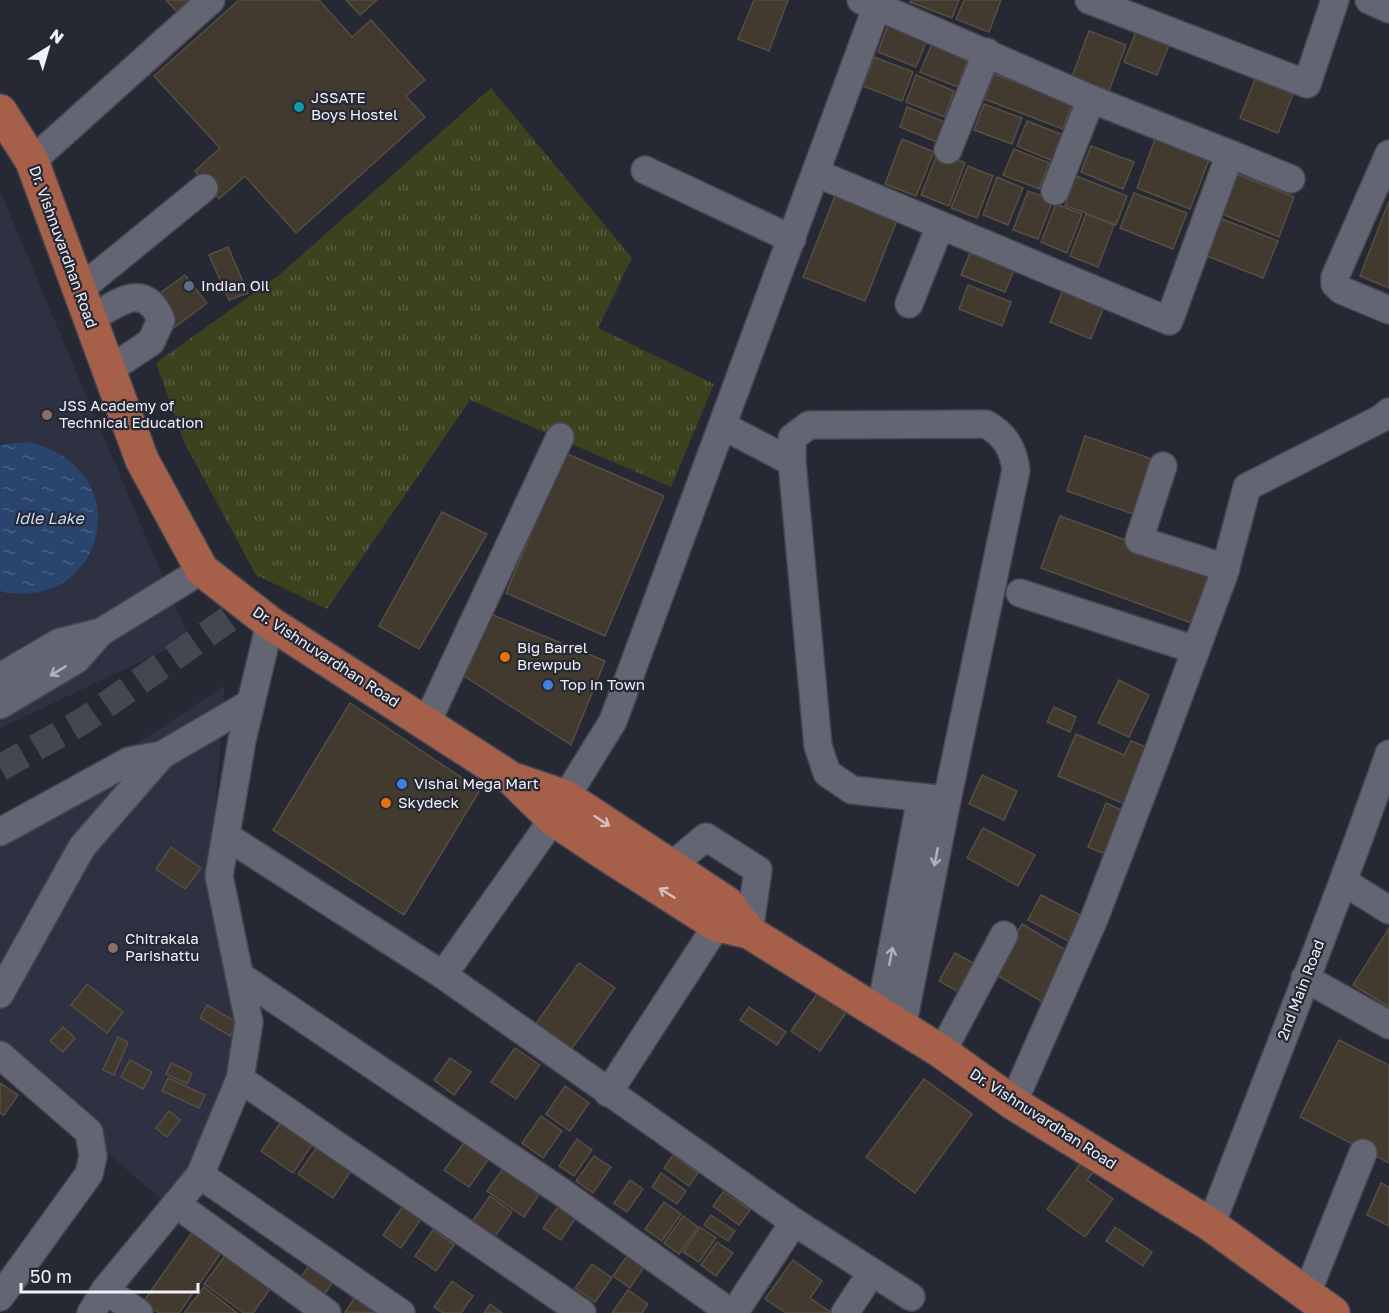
<svg xmlns="http://www.w3.org/2000/svg" width="1389" height="1313" font-family="'Golos Text',sans-serif">
<defs>
<pattern id="grass-tufts" width="24" height="20" patternUnits="userSpaceOnUse" patternTransform="scale(1.5)"><rect width="24" height="20" fill="#3d421e"/><path d="M3 7l-1-3M5 7V3M7 7l1-3M15 17l-1-3M17 17v-4M19 17l1-3" fill="none" stroke="#595e3f"/></pattern>
<pattern id="water-ripples" width="26" height="14" patternUnits="userSpaceOnUse" patternTransform="scale(1.5)"><rect width="26" height="14" fill="#29456e"/><path d="M2 4q2-2 4 0t4 0M15 11q2-2 4 0t4 0" fill="none" stroke="#486083"/></pattern>
</defs>
<rect width="100%" height="100%" fill="#262834"/>
<g fill="#2e3142">
<polygon points="0,191 189,639 0,728"/>
<polygon points="225,685 210,877 242,1020 226,1073 189,1166 161,1199 9,1069 0,1065 0,835"/>
</g>
<polygon fill="url(#grass-tufts)" points="491,88 632,258 598,328 714,384 671,487 470,400 327,609 256,575 184,442 156,363 279,275"/>
<path fill="url(#water-ripples)" d="M28,442C142,468 105,615 0,591V445Z"/>
<g fill="#433a2f" stroke="#564e42" stroke-width="1.5">
<polygon points="166,0 190,0 177,12"/>
<polygon points="239,0 319,0 352,37 371,20 425,80 406,96 425,117 296,233 245,176 219,199 195,171 220,148 154,76"/>
<polygon points="346,0 377,0 360,15"/>
<polygon points="754,0 788,0 769,51 738,39"/>
<polygon points="911,0 959,0 952,18 910,2"/>
<polygon points="964,0 1001,0 989,32 956,19"/>
<polygon points="888,25 927,40 916,67 878,52"/>
<polygon points="1138,27 1171,40 1157,75 1124,62"/>
<polygon points="1089,31 1126,45 1109,91 1072,77"/>
<polygon points="932,44 968,58 958,87 920,72"/>
<polygon points="874,57 913,72 902,101 863,86"/>
<polygon points="994,74 1072,104 1063,129 984,99"/>
<polygon points="916,75 954,91 945,117 906,102"/>
<polygon points="1255,79 1293,94 1278,133 1240,118"/>
<polygon points="984,104 1022,118 1012,144 974,130"/>
<polygon points="907,107 947,123 939,143 900,127"/>
<polygon points="1027,121 1063,135 1053,161 1017,146"/>
<polygon points="902,139 934,152 916,196 885,184"/>
<polygon points="1155,139 1209,160 1190,209 1137,188"/>
<polygon points="1091,146 1134,162 1123,189 1081,172"/>
<polygon points="1014,149 1049,163 1039,189 1003,175"/>
<polygon points="938,152 965,163 949,206 921,195"/>
<polygon points="968,166 993,176 977,218 951,208"/>
<polygon points="1237,174 1294,197 1279,237 1222,214"/>
<polygon points="1076,176 1127,196 1116,225 1065,205"/>
<polygon points="997,177 1023,188 1008,225 983,215"/>
<polygon points="1028,191 1053,200 1038,239 1013,230"/>
<polygon points="1134,193 1187,213 1173,249 1120,228"/>
<polygon points="835,196 897,220 865,301 803,277"/>
<polygon points="1389,201 1389,288 1360,276"/>
<polygon points="1056,204 1082,214 1067,253 1041,242"/>
<polygon points="1086,214 1114,225 1098,267 1070,256"/>
<polygon points="1217,217 1278,241 1263,278 1202,254"/>
<polygon points="228,247 248,293 229,300 209,255"/>
<polygon points="970,253 1014,270 1005,292 961,275"/>
<polygon points="185,275 207,303 163,336 141,307"/>
<polygon points="968,285 1011,302 1002,326 959,309"/>
<polygon points="1065,285 1106,301 1091,339 1050,322"/>
<polygon points="1085,436 1155,460 1136,515 1067,491"/>
<polygon points="565,453 664,496 605,636 506,593"/>
<polygon points="442,512 487,534 419,649 379,626"/>
<polygon points="1060,516 1216,573 1197,625 1041,568"/>
<polygon points="488,613 605,661 571,745 461,674"/>
<polygon points="1119,680 1149,695 1129,737 1098,723"/>
<polygon points="350,703 480,790 404,915 273,830"/>
<polygon points="1054,707 1076,717 1070,732 1047,722"/>
<polygon points="1076,734 1124,755 1131,741 1151,749 1127,805 1058,776"/>
<polygon points="982,775 1017,791 1004,820 969,804"/>
<polygon points="1106,803 1126,812 1108,855 1088,847"/>
<polygon points="983,828 1035,855 1018,886 967,858"/>
<polygon points="171,847 201,868 185,889 156,869"/>
<polygon points="1041,895 1084,917 1070,942 1028,920"/>
<polygon points="1022,924 1074,955 1046,1004 993,973"/>
<polygon points="1389,928 1389,1007 1353,985"/>
<polygon points="955,953 982,968 966,996 939,981"/>
<polygon points="579,963 615,988 568,1054 532,1029"/>
<polygon points="87,984 123,1012 107,1033 71,1005"/>
<polygon points="819,991 847,1011 820,1051 791,1031"/>
<polygon points="207,1005 238,1023 230,1036 200,1018"/>
<polygon points="749,1007 786,1032 777,1045 740,1020"/>
<polygon points="63,1027 75,1038 63,1052 50,1041"/>
<polygon points="118,1037 128,1042 114,1075 103,1070"/>
<polygon points="1339,1040 1389,1065 1389,1163 1300,1117"/>
<polygon points="515,1048 540,1065 516,1099 491,1082"/>
<polygon points="450,1058 471,1072 454,1095 434,1080"/>
<polygon points="130,1060 152,1072 143,1089 121,1077"/>
<polygon points="171,1063 192,1073 187,1084 166,1074"/>
<polygon points="168,1078 205,1095 199,1108 162,1091"/>
<polygon points="924,1079 972,1114 915,1193 866,1157"/>
<polygon points="0,1083 18,1095 4,1115 0,1113"/>
<polygon points="565,1086 589,1103 570,1131 546,1114"/>
<polygon points="169,1111 180,1120 167,1137 156,1128"/>
<polygon points="541,1116 562,1131 543,1158 522,1143"/>
<polygon points="282,1120 314,1142 293,1173 261,1151"/>
<polygon points="469,1136 493,1153 469,1187 444,1170"/>
<polygon points="577,1139 592,1150 574,1176 559,1166"/>
<polygon points="317,1147 351,1171 333,1198 298,1174"/>
<polygon points="673,1155 698,1173 689,1186 664,1168"/>
<polygon points="594,1156 611,1167 593,1193 576,1181"/>
<polygon points="1085,1157 1097,1167 1087,1180 1113,1199 1085,1237 1047,1209"/>
<polygon points="504,1167 540,1193 524,1217 487,1191"/>
<polygon points="661,1173 686,1191 677,1204 652,1187"/>
<polygon points="630,1180 643,1189 627,1212 614,1203"/>
<polygon points="1381,1183 1389,1187 1389,1226 1367,1215"/>
<polygon points="723,1192 750,1210 739,1225 713,1206"/>
<polygon points="490,1196 512,1212 493,1239 471,1223"/>
<polygon points="562,1201 579,1213 561,1240 543,1228"/>
<polygon points="664,1202 681,1214 662,1241 645,1229"/>
<polygon points="403,1206 421,1219 401,1248 383,1235"/>
<polygon points="711,1215 735,1231 728,1241 704,1225"/>
<polygon points="683,1216 698,1227 679,1254 664,1243"/>
<polygon points="196,1227 225,1247 179,1313 159,1313 143,1302"/>
<polygon points="700,1227 716,1238 699,1262 683,1252"/>
<polygon points="1115,1227 1152,1252 1143,1266 1106,1241"/>
<polygon points="433,1230 454,1245 436,1271 415,1256"/>
<polygon points="717,1242 733,1253 716,1276 701,1265"/>
<polygon points="230,1249 275,1282 253,1313 244,1313 204,1284"/>
<polygon points="632,1249 648,1261 630,1288 613,1276"/>
<polygon points="314,1258 338,1275 323,1296 300,1279"/>
<polygon points="793,1260 822,1281 810,1298 832,1313 786,1313 765,1299"/>
<polygon points="592,1264 612,1278 595,1302 575,1288"/>
<polygon points="452,1281 473,1296 461,1313 443,1313 434,1307"/>
<polygon points="204,1287 237,1313 184,1313"/>
<polygon points="360,1290 378,1313 345,1312"/>
<polygon points="628,1290 648,1304 642,1313 612,1313"/>
<polygon points="490,1304 502,1313 484,1313"/>
</g>
<g fill="none" stroke-linecap="round" stroke-linejoin="round">
<polyline stroke="#444652" stroke-width="27" stroke-dasharray="27 14" stroke-linecap="butt" points="0,768 83,721 247,606"/>
<defs>
<g id="minor">
<polyline points="1089,0 1307,84 1335,0"/>
<polyline points="1369,0 1389,9"/>
<polyline points="948,150 987,52"/>
<polyline points="1230,154 1291,179"/>
<polyline points="1389,154 1335,277 1335,284 1341,290 1389,310"/>
<polyline points="32,161 211,0"/>
<polyline points="645,170 792,239"/>
<polyline points="816,173 1169,321 1230,154 1091,99 877,6"/>
<polyline points="1055,191 1091,99"/>
<polyline points="79,290 204,188"/>
<polyline points="909,304 940,226"/>
<path d="M90,319C117,304 144,279 161,320L151,342L109,370"/>
<path d="M723,426L792,462V438L809,425L986,424C1005,435 1013,448 1016,470L947,800L852,790L827,773L818,746L792,462"/>
<polyline points="1163,466 1139,540 1226,568"/>
<polyline points="1020,593 1196,650"/>
<polyline points="0,677 60,642 101,632 202,570"/>
<polyline points="0,705 76,660 101,632"/>
<polyline points="427,722 560,437"/>
<polyline points="566,797 613,721 877,6 861,0"/>
<polyline points="0,832 129,761 162,755 251,703"/>
<polyline points="226,836 443,975 794,1222 911,1297"/>
<polyline points="671,866 706,837 758,870 749,932"/>
<polyline points="1344,882 1389,910"/>
<polyline points="443,975 553,819"/>
<polyline points="240,976 560,1191 731,1313"/>
<polyline points="1305,978 1389,1025"/>
<polyline points="0,994 82,847 162,755"/>
<polyline points="880,1014 921,798"/>
<polyline points="902,1028 947,800"/>
<polyline points="942,1052 1004,935"/>
<polyline points="0,1055 89,1132 93,1156 89,1174 0,1297"/>
<polyline points="240,1079 582,1313"/>
<polyline points="608,1093 717,925 725,906"/>
<polyline points="1013,1103 1094,919 1158,752 1224,574 1247,487 1382,418 1389,412"/>
<polyline points="200,1175 401,1313"/>
<polyline points="176,1204 327,1313"/>
<path d="M1211,1225C1271,1068 1334,912 1389,754"/>
<polyline points="105,1290 139,1313"/>
<polyline points="1307,1293 1363,1153"/>
<polyline points="91,1313 105,1290 200,1175 240,1079 249,1022 219,876 242,740 270,623"/>
<polyline points="734,1313 794,1222"/>
<polyline points="845,1313 872,1272"/>
</g>
<g id="major">
<polyline points="0,111 32,161 142,460 202,570 270,623 512,779 553,819 604,853 717,925 749,932 942,1052 1013,1103 1211,1225 1333,1313"/>
<polyline points="519,781 566,797 589,812 727,903 749,932"/>
</g>
</defs>
<use href="#minor" stroke="#454650" stroke-width="30"/>
<use href="#major" stroke="#454650" stroke-width="36"/>
<use href="#minor" stroke="#636573" stroke-width="27"/>
<use href="#major" stroke="#a6604a" stroke-width="33"/>
</g>
<defs><path id="oneway-shaft" d="M-6 0H5M1.5-3L5.5 0L1.5 3" fill="none" stroke-width="1.6" stroke-linecap="round" stroke-linejoin="round" transform="scale(1.5)"/></defs>
<g stroke="#b1b2bd">
<use href="#oneway-shaft" transform="translate(58 671) rotate(149)"/>
<use href="#oneway-shaft" transform="translate(936 857) rotate(101)"/>
<use href="#oneway-shaft" transform="translate(891 956) rotate(-79)"/>
</g>
<g stroke="#d6bebc">
<use href="#oneway-shaft" transform="translate(602 821) rotate(34)"/>
<use href="#oneway-shaft" transform="translate(667 893) rotate(-148)"/>
</g>
<circle fill="#0f9aa8" stroke="#262834" stroke-width="2" cx="299" cy="107" r="6"/>
<circle fill="#5c6f8a" stroke="#262834" stroke-width="2" cx="189" cy="286" r="6"/>
<g fill="#8d6e63" stroke="#262834" stroke-width="2">
<circle cx="47" cy="415" r="6"/>
<circle cx="113" cy="948" r="6"/>
</g>
<g fill="#e8710a" stroke="#262834" stroke-width="2">
<circle cx="505" cy="657" r="6"/>
<circle cx="386" cy="803" r="6"/>
</g>
<g fill="#3f7fe0" stroke="#262834" stroke-width="2">
<circle cx="548" cy="685" r="6"/>
<circle cx="402" cy="784" r="6"/>
</g>
<g text-anchor="middle" stroke-width="4.5" stroke-linejoin="round" paint-order="stroke">
<g font-size="15" fill="#f0f1f9" stroke="#262834" text-anchor="start">
<text x="311" y="103">JSSATE<tspan x="311" dy="17">Boys Hostel</tspan></text>
<text x="201" y="291">Indian Oil</text>
<text x="59" y="411">JSS Academy of<tspan x="59" dy="17">Technical Education</tspan></text>
<text x="517" y="653">Big Barrel<tspan x="517" dy="17">Brewpub</tspan></text>
<text x="560" y="690">Top in Town</text>
<text x="414" y="789">Vishal Mega Mart</text>
<text x="398" y="808">Skydeck</text>
<text x="125" y="944">Chitrakala<tspan x="125" dy="17">Parishattu</tspan></text>
</g>
<g font-size="15" fill="#f0f1f9" stroke="#262834">
<text transform="translate(63 247) rotate(70)" y="5">Dr. Vishnuvardhan Road</text>
<text transform="translate(326 657) rotate(33)" y="5">Dr. Vishnuvardhan Road</text>
<text transform="translate(1301 990) rotate(-69)" y="5">2nd Main Road</text>
<text transform="translate(1043 1119) rotate(33)" y="5">Dr. Vishnuvardhan Road</text>
</g>
<g font-size="16" font-style="italic" fill="#c7daf6" stroke="#262834">
<text x="49" y="524">Idle Lake</text>
</g>
</g>
<g transform="translate(48 48) rotate(37)" stroke="#262834" stroke-width="4.5" paint-order="stroke">
<path d="M0-4.5L10 22L0 15L-10 22Z" fill="#f0f1f9"/>
<text y="-9" font-size="16" font-weight="bold" text-anchor="middle" fill="#f0f1f9">N</text>
</g>
<path d="M21 1283v9h177v-9" fill="none" stroke="#f0f1f9" stroke-width="3"/>
<text x="30" y="1283" font-size="18" fill="#f0f1f9" stroke="#262834" stroke-width="4.5" paint-order="stroke">50 m</text>
</svg>
